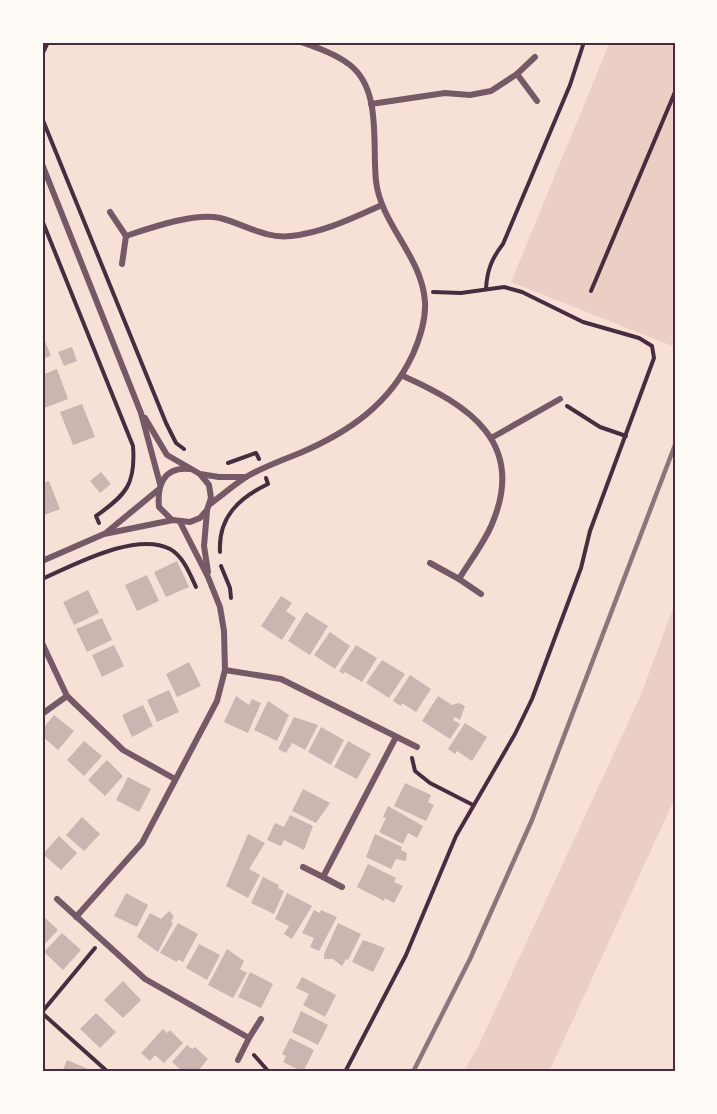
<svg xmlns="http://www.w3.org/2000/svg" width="717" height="1114" font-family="'Open Sans',sans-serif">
<rect width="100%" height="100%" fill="#f7e1d7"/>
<g fill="#ebcfc5">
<polygon points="610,42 675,42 675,347 511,282"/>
<polygon points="675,603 675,798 549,1072 463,1072 477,1049 640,697"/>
</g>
<g fill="#ccb4b1">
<polygon points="42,333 51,356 42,359"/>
<polygon points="72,347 77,361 64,366 58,352"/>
<polygon points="57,369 68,399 44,408 42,375"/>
<polygon points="82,404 95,437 73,445 60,412"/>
<polygon points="101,472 111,484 100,493 90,481"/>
<polygon points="49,481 60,509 42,516 42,483"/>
<polygon points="177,561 189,587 166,597 154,572"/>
<polygon points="147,575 159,601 137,611 125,585"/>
<polygon points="88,590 99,613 74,625 63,602"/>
<polygon points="281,596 292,603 286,611 296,618 282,640 261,626"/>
<polygon points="306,612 328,626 310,655 288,641"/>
<polygon points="102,618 112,640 87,652 76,629"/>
<polygon points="330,632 350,646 335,669 314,655"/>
<polygon points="114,645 124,666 102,677 92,655"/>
<polygon points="356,645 377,658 362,682 345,672 343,674 339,671"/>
<polygon points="382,660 405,674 389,698 366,683"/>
<polygon points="189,662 201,686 177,697 166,674"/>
<polygon points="410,675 431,689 416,712 402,703 401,706 393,701"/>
<polygon points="169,690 179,712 157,722 147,700"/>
<polygon points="236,696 249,705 252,699 261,703 248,733 224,722"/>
<polygon points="438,696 452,705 459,703 465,706 460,720 455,717 453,720 460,724 450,739 422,721"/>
<polygon points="268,701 289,715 277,741 254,730"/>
<polygon points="143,705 153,726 132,737 122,715"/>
<polygon points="54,715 74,731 58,750 42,736 42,730"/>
<polygon points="294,717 318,725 305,750 292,743 286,753 278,749"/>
<polygon points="465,723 487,737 472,761 457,751 455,754 448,749"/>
<polygon points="321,727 344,740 331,765 308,752"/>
<polygon points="84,741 102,756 84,776 67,760"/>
<polygon points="348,741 371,754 357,779 334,767"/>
<polygon points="107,760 123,776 105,796 88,780"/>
<polygon points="128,777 151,789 139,812 116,800"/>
<polygon points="405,783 431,795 428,802 434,805 426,821 394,806"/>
<polygon points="303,789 330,803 316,823 292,811"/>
<polygon points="388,806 423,826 417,838 408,833 403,844 379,832 386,818 383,817"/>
<polygon points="290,815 313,826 304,850 284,840 281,846 267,840 275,823 284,827"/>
<polygon points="82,817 100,834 84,851 66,835"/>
<polygon points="248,834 265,843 249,869 260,875 248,898 226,886"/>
<polygon points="375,834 402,847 401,850 407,853 406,861 396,859 391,869 366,857"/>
<polygon points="59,836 77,853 61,870 43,854"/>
<polygon points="368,864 396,878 394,882 403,886 394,903 385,898 384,901 357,887"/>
<polygon points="263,877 279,885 278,888 284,891 274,914 251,903"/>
<polygon points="126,893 148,905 137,927 114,916"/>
<polygon points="287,893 312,906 292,939 284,934 289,926 275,919"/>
<polygon points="314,910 320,913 321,910 337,917 319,951 310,947 314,938 302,933"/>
<polygon points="169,911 174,916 171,922 173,923 158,952 137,937 150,913 161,919"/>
<polygon points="42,915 58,930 42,947"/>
<polygon points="178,923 198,934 183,962 178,959 177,962 160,953"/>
<polygon points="338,923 361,934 348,960 346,959 342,966 333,959 324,959 324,954"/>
<polygon points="62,933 81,950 63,970 44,952"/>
<polygon points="363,940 385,948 373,972 352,962"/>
<polygon points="199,944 220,955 207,980 186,968"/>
<polygon points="227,949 244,961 240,969 247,973 233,998 208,985"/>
<polygon points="250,972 273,984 261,1008 238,997"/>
<polygon points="302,977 336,995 325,1017 303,1005 309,994 296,988"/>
<polygon points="123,981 141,1000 123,1018 104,1000"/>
<polygon points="301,1011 328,1025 318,1045 292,1032"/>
<polygon points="96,1013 116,1032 100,1048 80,1029"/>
<polygon points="163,1029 167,1033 170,1030 183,1043 164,1063 155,1055 150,1061 141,1053"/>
<polygon points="290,1038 314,1050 303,1072 283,1062 286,1056 282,1054"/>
<polygon points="187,1045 192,1049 195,1047 208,1059 197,1072 180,1072 181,1070 172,1062"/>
<polygon points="67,1060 95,1072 62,1072"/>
</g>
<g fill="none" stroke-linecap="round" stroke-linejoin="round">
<g stroke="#4a2c40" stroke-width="4">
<polyline points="42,55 48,42"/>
<polyline points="42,118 166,423 176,443 184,449"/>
<path d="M42,220L133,446C136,484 126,495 96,516L99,523"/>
<path d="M486,289C487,270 492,258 503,244L570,85L584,42"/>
<polyline points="591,291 675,92"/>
<polyline points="567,406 600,427 626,436"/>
<polyline points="228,463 256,453 259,459"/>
<path d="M220,552C218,517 239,498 268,484L266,478"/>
<polyline points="221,566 230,588 231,598"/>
<path d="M42,579C74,565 136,531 170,549C183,556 190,574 196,587"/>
<polyline points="412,758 415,771 430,783 473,805"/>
<polyline points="42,1012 95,948"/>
<polyline points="42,1013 108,1072"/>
<polyline points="254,1055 269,1072"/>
<polyline points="345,1072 406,955 456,836 515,734 532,699 581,568 590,531 654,358 652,346 639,338 583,322 522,292 504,287 461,293 433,292"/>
</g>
<g stroke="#755966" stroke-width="6">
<polyline points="517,74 537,101"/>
<polyline points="371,104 445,93 470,95 491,91 517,74 535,57"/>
<polyline points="42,164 141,413 160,484"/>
<path d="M110,212L126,236C150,228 195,212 220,218C244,224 265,239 291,236C322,233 353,218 382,205"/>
<polyline points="122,264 126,236"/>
<path d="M403,376C468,405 527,442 492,524C484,543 470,561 459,579L430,563"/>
<polyline points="493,437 560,399"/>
<polyline points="200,474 219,477 246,477"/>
<path d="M210,504C222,495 234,485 246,477C263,467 282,460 300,453C349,432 390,404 413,354C420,338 426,320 425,302C422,256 381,225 376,181C372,145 382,90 350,65C336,54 318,48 301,42"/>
<polyline points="207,511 204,546 208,572"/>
<path d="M172,520L159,507C157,486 163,467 189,469"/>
<polyline points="107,532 158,490"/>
<polyline points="42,561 104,534 173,520 190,522 200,518 207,510 211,498 209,485 200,474 167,455 145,418"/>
<polyline points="459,579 481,594"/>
<polyline points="42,643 67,696 123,750 175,779"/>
<polyline points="225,670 281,679 417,747"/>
<polyline points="42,714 67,696"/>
<polyline points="303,867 323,877"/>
<polyline points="342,887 323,877 396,737"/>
<polyline points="57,899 145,979 249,1038 261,1019"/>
<polyline points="76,917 142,843 217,701 225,670 224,631 220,607 208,577 180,522"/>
<polyline points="238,1060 249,1038"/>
</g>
<polyline stroke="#8f747c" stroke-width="4.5" points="413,1072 470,959 532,820 675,445"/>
</g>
<rect width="717" height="1114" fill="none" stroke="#fffaf5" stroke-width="87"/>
<rect x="44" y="44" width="630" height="1026" fill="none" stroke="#4a2c40" stroke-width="2"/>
</svg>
